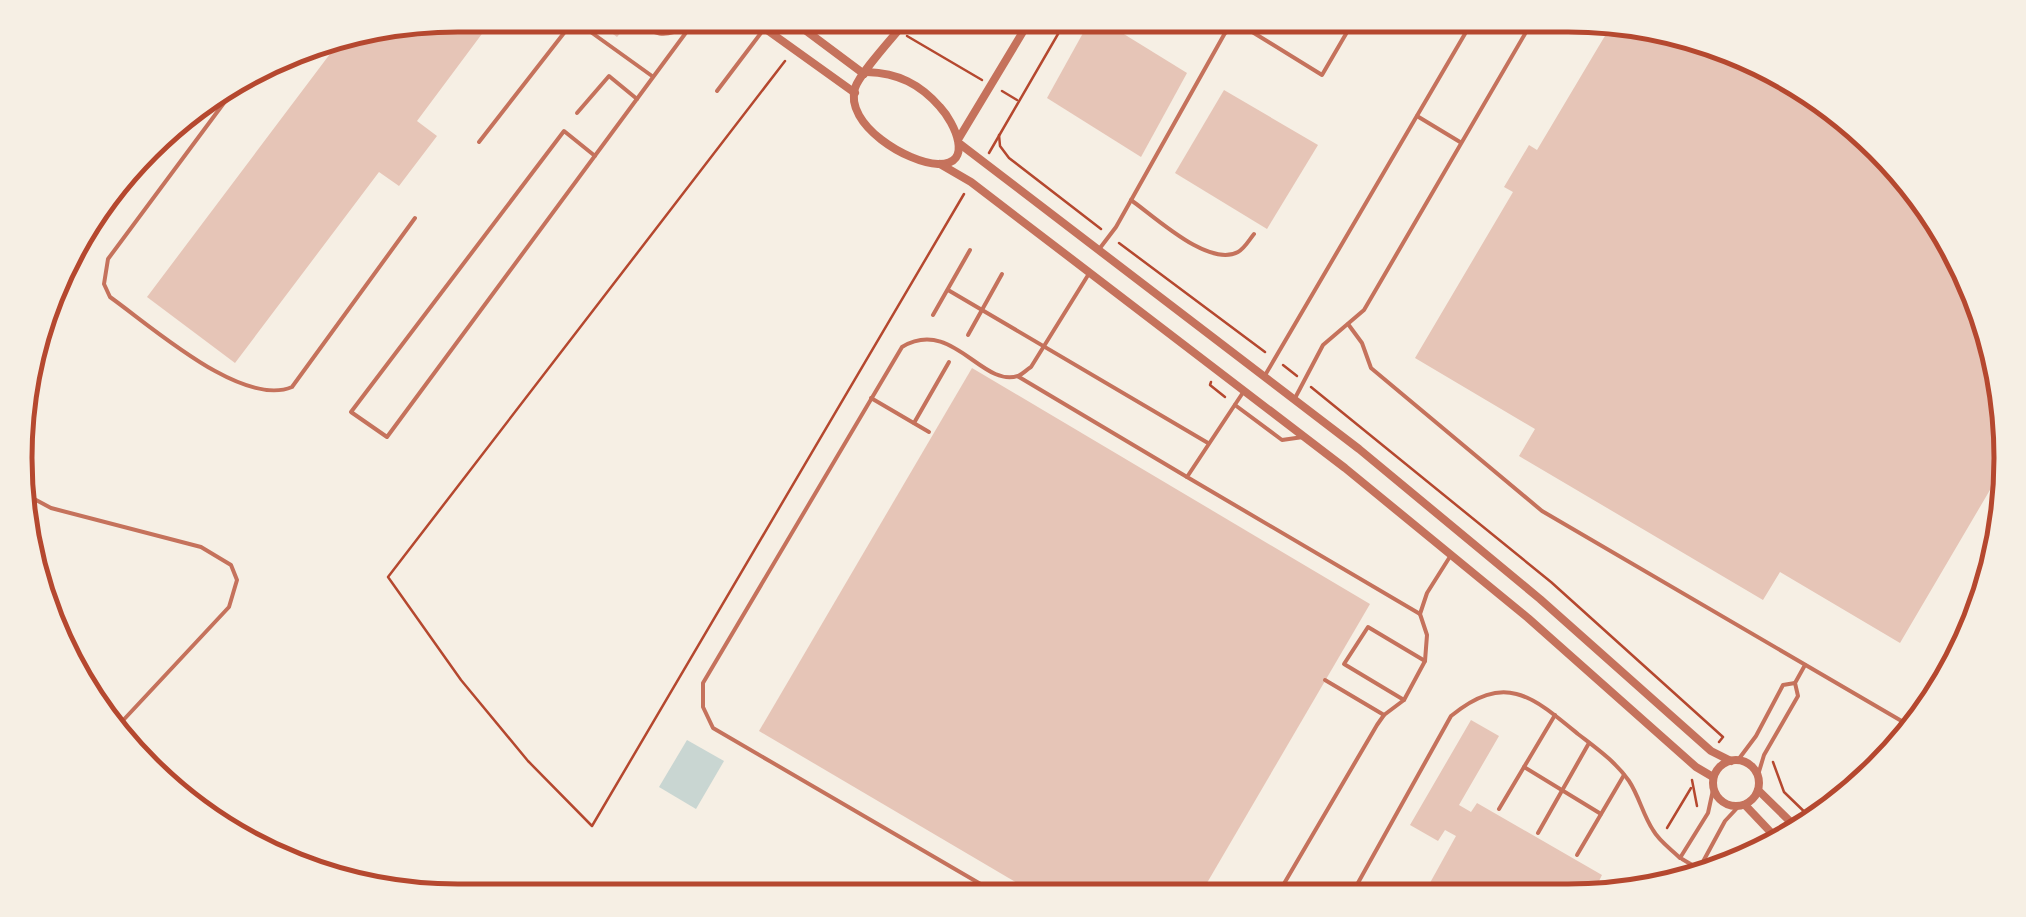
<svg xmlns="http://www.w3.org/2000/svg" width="2026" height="917" font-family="'Source Sans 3',sans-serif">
<rect width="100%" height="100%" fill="#f6efe4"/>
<polygon fill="#c9d6d2" points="687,740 724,761 696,809 659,787"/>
<g fill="#e6c5b7">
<polygon points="458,15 496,15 417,121 437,136 399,186 379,172 235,363 147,297 345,34"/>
<polygon points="1093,15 1187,73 1141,157 1047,98"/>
<polygon points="614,19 625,28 617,37 606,29"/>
<polygon points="1612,24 1737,49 1881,144 1977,288 2011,458 2007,477 2004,482 1997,478 1900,643 1780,572 1763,600 1519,456 1535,429 1415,358 1513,192 1504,187 1529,145 1537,150"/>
<polygon points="1224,90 1318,145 1267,229 1175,173"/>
<polygon points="972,368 1370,604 1197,900 1046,900 759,731"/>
<polygon points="1471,720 1499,736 1459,805 1471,812 1477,803 1602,875 1597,885 1619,898 1421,899 1456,836 1445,830 1438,841 1410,825"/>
</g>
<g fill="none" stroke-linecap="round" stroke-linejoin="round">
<g stroke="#b5482f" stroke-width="2.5">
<polyline points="907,36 982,80"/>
<polyline points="785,61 388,577 461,680 528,761 592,826 964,194"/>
<polyline points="1002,91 1017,100"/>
<polyline points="999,135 1000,146 1009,158 1101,229"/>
<polyline points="989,153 1069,15"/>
<polyline points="1119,243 1265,352"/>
<polyline points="1283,365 1297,376"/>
<polyline points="1211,382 1210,385 1225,397"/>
<polyline points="1311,387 1551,582 1723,737 1719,742"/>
<polyline points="1773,762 1784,792 1816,823"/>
<polyline points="1692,780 1697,806"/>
<polyline points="1667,828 1691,788"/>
</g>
<g stroke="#c5725c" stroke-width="4">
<path d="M630,15C654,33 659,41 688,26"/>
<polyline points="1212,15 1221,20 1225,33"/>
<polyline points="574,20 652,76"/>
<path d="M238,84L108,259L104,284L110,297C151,326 242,408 292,387L415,218"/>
<polyline points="717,91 764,29"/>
<polyline points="577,113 609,76 637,99"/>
<polyline points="1417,116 1460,142"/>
<polyline points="479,142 578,15"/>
<polyline points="595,156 564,131 351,412 387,437 699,15"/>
<path d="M1131,200C1155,217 1209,268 1238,252C1245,248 1249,240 1254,234"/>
<polyline points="1100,248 1116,227 1225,33 1237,28 1249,30 1322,75 1357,15"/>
<polyline points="948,290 1208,443"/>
<polyline points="933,315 970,250"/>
<polyline points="1348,324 1362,343 1371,368 1542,511 1917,730"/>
<polyline points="968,335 1002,274"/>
<polyline points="1019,377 1187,477"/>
<polyline points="1264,377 1476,15"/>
<polyline points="1244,391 1187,477 1420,614"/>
<polyline points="871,398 929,432"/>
<polyline points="1294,400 1323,345 1364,310 1536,15"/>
<polyline points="1235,405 1282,440 1303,437"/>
<polyline points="914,423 949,362"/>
<polyline points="23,493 51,508 201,547 231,565 237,580 229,607 115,729"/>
<polyline points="1325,680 1384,715"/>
<polyline points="1404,700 1344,664 1368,627 1425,661"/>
<polyline points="1738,760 1756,736 1783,685 1795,683"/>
<polyline points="1524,767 1601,814"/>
<polyline points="1758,775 1764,755 1798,696 1795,683 1805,665"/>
<polyline points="1499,809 1555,715"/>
<polyline points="1538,833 1589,743"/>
<polyline points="1577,855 1624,775"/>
<polyline points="1682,859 1699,869"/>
<polyline points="1709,876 1699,869 1725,821 1739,806"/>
<polyline points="1275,899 1377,725 1384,715 1404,700 1425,661 1427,635 1420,614 1427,593 1451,555"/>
<path d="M1349,899L1451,716C1505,672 1532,696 1578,734C1596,748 1616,762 1629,781C1639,796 1643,815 1653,830C1659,841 1671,849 1680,858L1708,813L1713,790"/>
<path d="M1008,900L713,728L703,707V683L902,347C952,317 982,388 1018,376C1023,374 1026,370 1031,367L1090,272"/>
</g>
<g stroke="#c5725c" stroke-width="8">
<polyline points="746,15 855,93"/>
<polyline points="785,15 864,74"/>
<path d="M867,72C898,73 920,84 940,107C954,122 975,165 938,164C908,163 844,125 855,88C860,72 898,32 911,15"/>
<polyline points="959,138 1033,15"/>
<polyline points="960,144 1359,449 1540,599 1711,751 1731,761"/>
<polyline points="940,164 971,182 1345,468 1528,618 1696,767 1713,777"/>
<circle cx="1736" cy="783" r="23"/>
<polyline points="1758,790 1801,832"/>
<polyline points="1745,805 1781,843"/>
</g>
</g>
<path d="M0 0H2026V917H0ZM458 32H1568A426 426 0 0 1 1994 458V458A426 426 0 0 1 1568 884H458A426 426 0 0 1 32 458V458A426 426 0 0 1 458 32Z" fill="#f6efe4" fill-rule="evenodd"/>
<path fill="none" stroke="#b5482f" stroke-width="5" d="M458 32H1568A426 426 0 0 1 1994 458V458A426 426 0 0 1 1568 884H458A426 426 0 0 1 32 458V458A426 426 0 0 1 458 32Z"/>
</svg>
